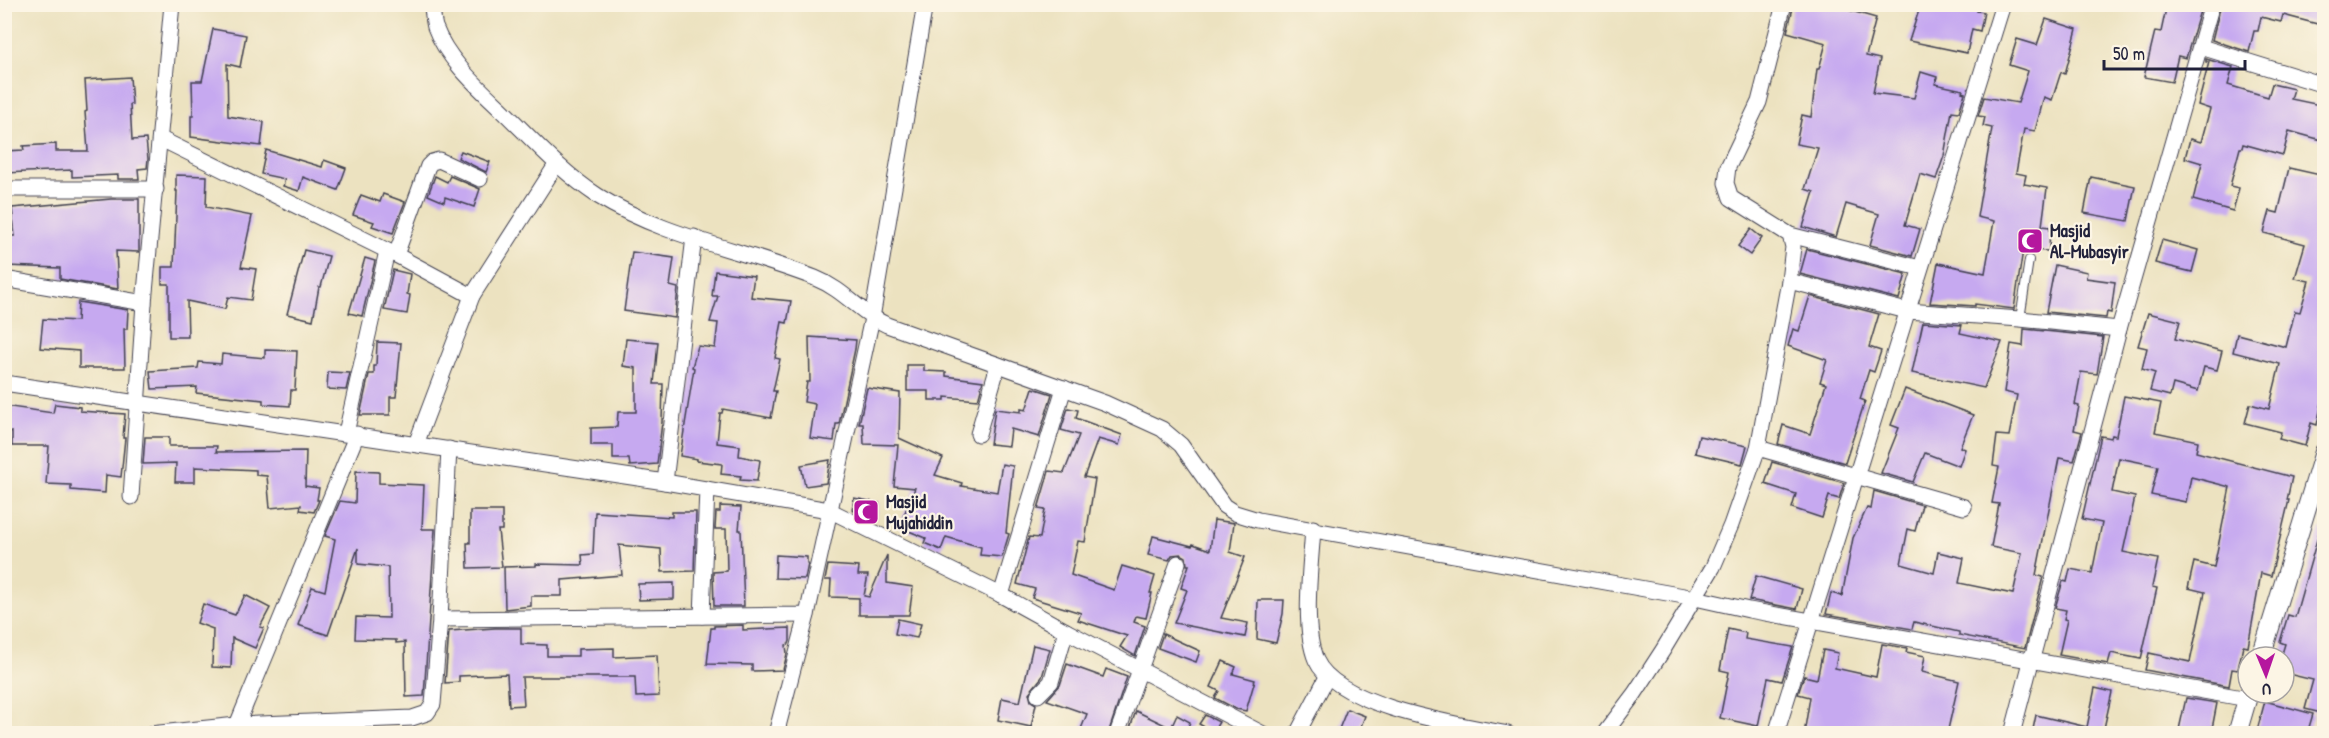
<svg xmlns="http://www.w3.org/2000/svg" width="2329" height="738" font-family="'Patrick Hand',sans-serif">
<rect width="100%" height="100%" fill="#fcf5e5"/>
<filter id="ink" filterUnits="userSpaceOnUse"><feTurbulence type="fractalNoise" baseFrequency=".0167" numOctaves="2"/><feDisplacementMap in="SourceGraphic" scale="12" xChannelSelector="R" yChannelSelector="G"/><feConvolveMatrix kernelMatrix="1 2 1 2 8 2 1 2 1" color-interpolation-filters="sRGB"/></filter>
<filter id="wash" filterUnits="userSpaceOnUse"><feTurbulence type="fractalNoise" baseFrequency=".008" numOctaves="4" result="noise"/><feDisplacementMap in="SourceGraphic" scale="24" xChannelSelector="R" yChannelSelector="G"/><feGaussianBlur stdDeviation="1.35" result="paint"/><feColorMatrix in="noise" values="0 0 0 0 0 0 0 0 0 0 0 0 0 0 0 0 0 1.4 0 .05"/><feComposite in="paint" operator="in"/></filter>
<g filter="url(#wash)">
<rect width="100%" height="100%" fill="#ece2c0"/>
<g id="blocks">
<g fill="#c6a9f0">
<polygon points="1794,4 1837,4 1849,7 1848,10 1876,18 1866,56 1880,59 1873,93 1914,98 1921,72 1937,77 1935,84 1963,90 1962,92 1965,93 1959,112 1952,111 1944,156 1936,179 1920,174 1905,225 1920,229 1912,256 1870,245 1879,214 1846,204 1836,237 1803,227 1814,192 1805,189 1818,148 1796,144 1802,115 1811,117 1817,69 1819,69 1826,43 1787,32"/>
<polygon points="1921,4 1978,4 1977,11 1984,12 1980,31 1972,29 1967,53 1909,41"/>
<polygon points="2167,4 2202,4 2186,58 2178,56 2172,82 2144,77 2155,31 2161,32"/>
<polygon points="2221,4 2325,4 2325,26 2283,15 2281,22 2261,17 2258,31 2254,31 2249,52 2212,40"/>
<polygon points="2046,19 2077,29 2065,74 2061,72 2052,100 2044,97 2035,131 2024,129 2016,173 2026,175 2024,184 2047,188 2042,226 2050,227 2049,251 2023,250 2014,309 1975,304 1975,306 1930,303 1938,263 1985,273 1994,221 1977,217 1992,128 1983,126 1985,117 1978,116 1984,97 2018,103 2028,71 2009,65 2017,39 2037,45"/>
<polygon points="213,29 246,35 240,67 227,64 228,116 264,122 261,146 191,137 191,116 193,116 192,81 202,81"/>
<polygon points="2206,59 2233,67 2228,85 2268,97 2272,84 2294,89 2291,99 2325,106 2325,141 2289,131 2283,155 2243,144 2242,148 2240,148 2230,186 2239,188 2233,211 2193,200 2202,163 2185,158 2190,139 2201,142 2210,109 2198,105 2209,62 2206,62"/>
<polygon points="130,77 132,104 130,104 132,140 146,139 148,159 147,168 138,169 139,179 118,179 118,175 72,177 72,170 4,173 4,151 24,150 23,146 56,144 56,151 88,151 85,112 87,111 85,80"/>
<polygon points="266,150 322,167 324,160 346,168 338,190 303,177 299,191 283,186 285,179 261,174"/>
<polygon points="461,151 490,162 486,172 458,158"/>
<polygon points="2289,168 2325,176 2325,388 2317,425 2311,423 2305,446 2279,439 2281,432 2245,423 2250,404 2269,409 2280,364 2233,352 2237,334 2286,347 2295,311 2300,312 2309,281 2295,278 2305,244 2264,233 2270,211 2278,213"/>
<polygon points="176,175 207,176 206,207 252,216 241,267 256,269 251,300 228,297 225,309 187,301 188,337 169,337 169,284 162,284 162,267 174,267 177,191 176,191"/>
<polygon points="435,176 447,182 450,176 480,189 474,207 445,197 444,202 428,195"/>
<polygon points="2091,177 2135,186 2128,221 2084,213"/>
<polygon points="383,194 405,202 393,233 372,226 374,222 353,215 361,195 380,202"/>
<polygon points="111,199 139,199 139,252 116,251 118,289 60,279 60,268 6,266 5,236 15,236 12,208"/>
<polygon points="1751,229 1762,238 1750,255 1738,246"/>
<polygon points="2162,240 2198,250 2192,272 2155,263"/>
<polygon points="1807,249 1906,274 1899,299 1800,274"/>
<polygon points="304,250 329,256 321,287 319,287 313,320 287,314"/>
<polygon points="632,252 674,258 670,286 678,288 675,318 624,311"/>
<polygon points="365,258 375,261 362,316 349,313"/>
<polygon points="2055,265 2087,272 2086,278 2115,282 2111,313 2107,312 2106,318 2046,312"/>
<polygon points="393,270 410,274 407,294 410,295 407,314 384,310"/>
<polygon points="715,271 754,276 751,297 791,301 787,323 782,322 775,358 780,359 773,391 776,391 771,418 723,409 722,413 720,413 717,443 740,446 739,456 760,460 757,481 740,480 741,476 721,474 722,464 697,461 697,459 680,456 694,368 692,367 698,346 715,348 718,323 710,322 718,296 712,296"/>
<polygon points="1810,296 1879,314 1869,347 1881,351 1874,372 1869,370 1860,399 1865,401 1845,463 1778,444 1783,425 1810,434 1826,384 1820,382 1827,360 1788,346 1793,329 1799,331"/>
<polygon points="78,302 128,310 127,329 124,329 125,368 79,368 79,351 40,348 43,319 77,321"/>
<polygon points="2148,313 2180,321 2175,339 2222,351 2217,370 2204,367 2198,391 2173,384 2170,396 2150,391 2155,373 2142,369 2147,348 2138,346"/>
<polygon points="1923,322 1962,325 1960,333 2002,342 1984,388 1912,373"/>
<polygon points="2024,329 2103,337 2097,374 2081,372 2075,405 2079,406 2074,430 2082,432 2074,461 2059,458 2036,575 2043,577 2025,648 1959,635 1959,632 1914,622 1912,629 1826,614 1831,593 1842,596 1853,538 1867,508 1871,509 1874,491 1922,505 1915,531 1908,529 1901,564 1934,573 1938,552 1964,558 1959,583 2013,594 2022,553 1991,547 1999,504 1992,503 1999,467 1993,466 1997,435 2009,436 2017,395 2004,392 2011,344 2023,346"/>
<polygon points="809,337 856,340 855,349 839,424 836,424 834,441 810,438 815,404 804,402 807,382 810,382"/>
<polygon points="626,339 658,342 654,384 663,384 662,422 657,464 630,466 629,459 613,459 613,445 591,445 591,428 617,427 618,412 636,412 636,368 623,366"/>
<polygon points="377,342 401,343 396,397 390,397 390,415 360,415 369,374 374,374 374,366 376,366"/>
<polygon points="265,350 297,351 295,390 291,390 290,406 263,404 263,400 196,393 197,387 152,389 150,371 198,368 199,362 221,364 222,354 265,358"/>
<polygon points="907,365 924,365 924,371 946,372 946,376 983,381 978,400 945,397 945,400 929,400 929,391 907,391"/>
<polygon points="328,372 350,373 346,390 327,389"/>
<polygon points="867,388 900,393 899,438 943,458 935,475 962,483 961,486 997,492 1002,464 1013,466 1006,533 1009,534 1002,557 980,555 981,547 946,537 941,550 924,543 926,538 899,527 915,488 894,486 898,445 864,444 863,424 859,424"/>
<polygon points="1033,388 1052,394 1039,437 1011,429 1009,446 990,444 995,409 1021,412 1021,409 1026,410"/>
<polygon points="1905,389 1973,415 1960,447 1965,449 1959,466 1925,453 1913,482 1881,473 1899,428 1891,425"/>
<polygon points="2124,396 2161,403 2155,432 2198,441 2196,452 2292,477 2287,500 2289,500 2271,576 2261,573 2248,647 2243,646 2238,670 2232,669 2229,686 2145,670 2149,653 2190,662 2205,592 2188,588 2194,562 2214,567 2230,487 2191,477 2186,502 2151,495 2158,466 2119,458 2112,492 2135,497 2123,552 2158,559 2152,587 2157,588 2141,659 2111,653 2108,664 2059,655 2067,620 2064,619 2066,610 2055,608 2063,581 2067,582 2070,569 2092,573 2102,523 2082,519 2101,436 2111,438 2112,435 2116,436"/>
<polygon points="55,404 80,407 80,411 125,414 123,438 125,438 121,477 106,475 105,493 71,490 71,485 46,484 49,446 12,446 12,432 4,432 4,406 53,413"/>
<polygon points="1068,408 1078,410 1076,418 1122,435 1119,445 1098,439 1084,477 1095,479 1085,542 1078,541 1071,575 1114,590 1122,566 1155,576 1150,593 1152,593 1146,618 1136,616 1134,622 1145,626 1135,656 1120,647 1127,636 1078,620 1081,613 1032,598 1035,589 1017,584 1029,537 1040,538 1045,510 1038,509 1049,471 1064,473 1079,435 1061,430"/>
<polygon points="1699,436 1747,446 1742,464 1695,453"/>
<polygon points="145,437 169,437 169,446 217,446 216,452 306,451 305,486 319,488 317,500 319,500 314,512 300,510 301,505 270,508 267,476 256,475 256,470 195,467 195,482 175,482 176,463 143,464"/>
<polygon points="830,460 826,483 805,486 801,465"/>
<polygon points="1772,462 1844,483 1839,499 1829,496 1822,518 1792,508 1796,494 1765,484"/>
<polygon points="356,471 379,472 379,483 424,485 422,529 435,529 424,696 406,697 405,642 396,643 396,640 355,639 356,617 389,618 388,567 358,564 358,548 328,635 298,625 312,587 325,591 335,539 325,536 340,501 355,503"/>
<polygon points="854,498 879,503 876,520 852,510"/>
<polygon points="720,506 741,507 739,530 741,530 744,606 714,606 713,572 727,571 726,529 715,529 716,512 720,512"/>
<polygon points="470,511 502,511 502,530 498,530 502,567 468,568 467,543 470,543"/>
<polygon points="595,512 672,517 672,512 696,512 694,571 662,572 661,549 619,545 622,575 562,580 562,596 531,596 531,606 505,609 504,567 536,566 536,564 583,565 582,555 593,554"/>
<polygon points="1214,520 1234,523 1230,552 1245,557 1221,618 1248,623 1245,637 1174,623 1187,590 1181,588 1189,565 1187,565 1186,557 1181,554 1172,555 1169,560 1148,555 1153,536 1192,546 1193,544 1210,550"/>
<polygon points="2320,529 2325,530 2325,714 2305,709 2313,680 2284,673 2284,657 2281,657 2285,644 2280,642 2288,615 2295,617"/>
<polygon points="776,555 807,557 807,563 808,564 805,579 775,578"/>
<polygon points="887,555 887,583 913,587 909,615 859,615 859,598 830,597 831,580 825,580 828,565 859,567 858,575 868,575 864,596 869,597"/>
<polygon points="1756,576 1802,589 1797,609 1749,600"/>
<polygon points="674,583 674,599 639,600 638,584"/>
<polygon points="245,595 270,608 260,627 264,628 255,648 232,638 231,668 212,667 213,629 197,623 203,604 235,615"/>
<polygon points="1258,600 1284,600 1283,614 1276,643 1257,639"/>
<polygon points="898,619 921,624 917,638 895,634"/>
<polygon points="743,625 743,630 790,628 790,641 789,644 786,645 787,654 783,670 752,671 752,665 707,664 711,628 714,628 714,626"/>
<polygon points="495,628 521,628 521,644 547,645 547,656 578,656 578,649 614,648 614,657 657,655 659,696 636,697 635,677 522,677 524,705 509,706 507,674 459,676 459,682 445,683 449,631"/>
<polygon points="1728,629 1746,633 1745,639 1793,647 1782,681 1768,678 1758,726 1720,718 1729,672 1720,670"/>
<polygon points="1163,634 1200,651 1196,662 1158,648"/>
<polygon points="1882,644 1907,648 1906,652 1925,656 1922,672 1959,681 1947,734 1804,734 1810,697 1798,694 1804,676 1817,679 1823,650 1838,653 1835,668 1876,677"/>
<polygon points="1033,645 1050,649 1042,677 1029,693 1031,701 1036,704 1031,727 998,720 1002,698 1020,702"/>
<polygon points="1223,661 1236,667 1233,674 1255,680 1246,711 1236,709 1215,698 1219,691 1211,687"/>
<polygon points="1067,664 1103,677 1106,669 1127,677 1108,734 1079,734 1087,714 1047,700 1060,685"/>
<polygon points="2095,688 2112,692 2103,733 2088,730 2088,734 2032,734 2036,715 2087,727"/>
<polygon points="2186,698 2217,703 2211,734 2178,734"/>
<polygon points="2265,701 2313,714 2307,734 2256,734"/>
<polygon points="1347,709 1365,716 1358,734 1337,734"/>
<polygon points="1136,711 1171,728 1177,715 1190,722 1185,734 1128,734"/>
<polygon points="1205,715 1219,722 1213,732 1199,724"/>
</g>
</g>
</g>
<g filter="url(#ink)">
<use href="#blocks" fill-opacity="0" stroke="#403f4f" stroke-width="1.5"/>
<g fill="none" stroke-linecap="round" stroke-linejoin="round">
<defs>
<polyline id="service" points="2020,319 2029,260"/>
<g id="minor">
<path d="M431,4C433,12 433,20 435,27C447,59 476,85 500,108C532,139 561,172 598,196C664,237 744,250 815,278C845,290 861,314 887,325L1105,403L1162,429L1181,445L1224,506L1235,513L1258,520L1695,598L1749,610L2248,699"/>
<polyline points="2201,47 2324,85"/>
<polyline points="161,139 396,255 472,296"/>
<polyline points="4,189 156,189"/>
<polyline points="1790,235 1920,268"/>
<polyline points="396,255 428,166 432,162 439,160 480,179"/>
<polyline points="4,279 144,303"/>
<polyline points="1789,281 1907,311 2020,319 2119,329"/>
<polyline points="4,383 665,482 829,510 1001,595 1066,631 1263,734"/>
<polyline points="346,433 387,251"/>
<polyline points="978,434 998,365"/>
<polyline points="416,444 472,296 556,165"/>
<polyline points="1758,448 1964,507"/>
<polyline points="449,449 440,619 807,615 872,318 925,4"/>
<polyline points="665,482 694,237"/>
<polyline points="131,497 144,303 172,4"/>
<path d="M1313,528C1311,564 1302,627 1316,660C1337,707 1461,725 1508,734"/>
<polyline points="1001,595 1064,388"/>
<polyline points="702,616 707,489"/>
<polyline points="1038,695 1051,682 1066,631"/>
<polyline points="237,725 357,434"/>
<polyline points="150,734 237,725 412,718 427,713 433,704 440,619"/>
<polyline points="776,734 807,615"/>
<polyline points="1117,734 1178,563"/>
<polyline points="1297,734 1327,677"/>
<polyline points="1604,734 1635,693 1663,650 1713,567 1731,525 1758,448 1789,281 1793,247 1790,235 1731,198 1726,183 1728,167 1759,102 1784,4"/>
<polyline points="1776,734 2003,4"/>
<polyline points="2012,734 2119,329 2212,4"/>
</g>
<g id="tertiary">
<polyline points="2261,657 2324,452"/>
<polyline points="2237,734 2249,693"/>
</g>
</defs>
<use href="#service" stroke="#403f4f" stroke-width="10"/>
<use href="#minor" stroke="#403f4f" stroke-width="17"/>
<use href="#tertiary" stroke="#403f4f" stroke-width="20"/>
<use href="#service" stroke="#fff" stroke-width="8"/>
<use href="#minor" stroke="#fff" stroke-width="15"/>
<use href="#tertiary" stroke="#fff" stroke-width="18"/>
</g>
</g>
<defs>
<symbol id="mosque-square" viewBox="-11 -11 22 22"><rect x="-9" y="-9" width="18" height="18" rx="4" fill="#b5179e" stroke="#fcf5e5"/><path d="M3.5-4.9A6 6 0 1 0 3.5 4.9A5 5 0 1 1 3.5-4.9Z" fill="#fff"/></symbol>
</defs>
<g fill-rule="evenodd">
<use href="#mosque-square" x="2015" y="226" width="30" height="30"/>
<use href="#mosque-square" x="851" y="497" width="30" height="30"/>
</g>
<g text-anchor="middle" stroke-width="4.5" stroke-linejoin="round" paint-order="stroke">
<g font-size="18" font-weight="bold" fill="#22223b" stroke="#fcf5e5" text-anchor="start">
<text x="2050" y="237">Masjid<tspan x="2050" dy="21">Al-Mubasyir</tspan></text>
<text x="886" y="508">Masjid<tspan x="886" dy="21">Mujahiddin</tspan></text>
</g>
</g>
<rect width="2329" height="738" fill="none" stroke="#fcf5e5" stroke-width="24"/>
<g transform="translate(2266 675) rotate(178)"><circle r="28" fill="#fcf5e5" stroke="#a5a1a1" stroke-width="1.5"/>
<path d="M0-4.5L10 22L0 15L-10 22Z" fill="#b5179e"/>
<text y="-9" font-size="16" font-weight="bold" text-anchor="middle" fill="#22223b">U</text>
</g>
<path d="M2104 60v9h141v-9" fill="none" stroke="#22223b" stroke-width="3"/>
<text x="2113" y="60" font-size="18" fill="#22223b" stroke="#fcf5e5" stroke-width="4.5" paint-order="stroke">50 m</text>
</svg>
